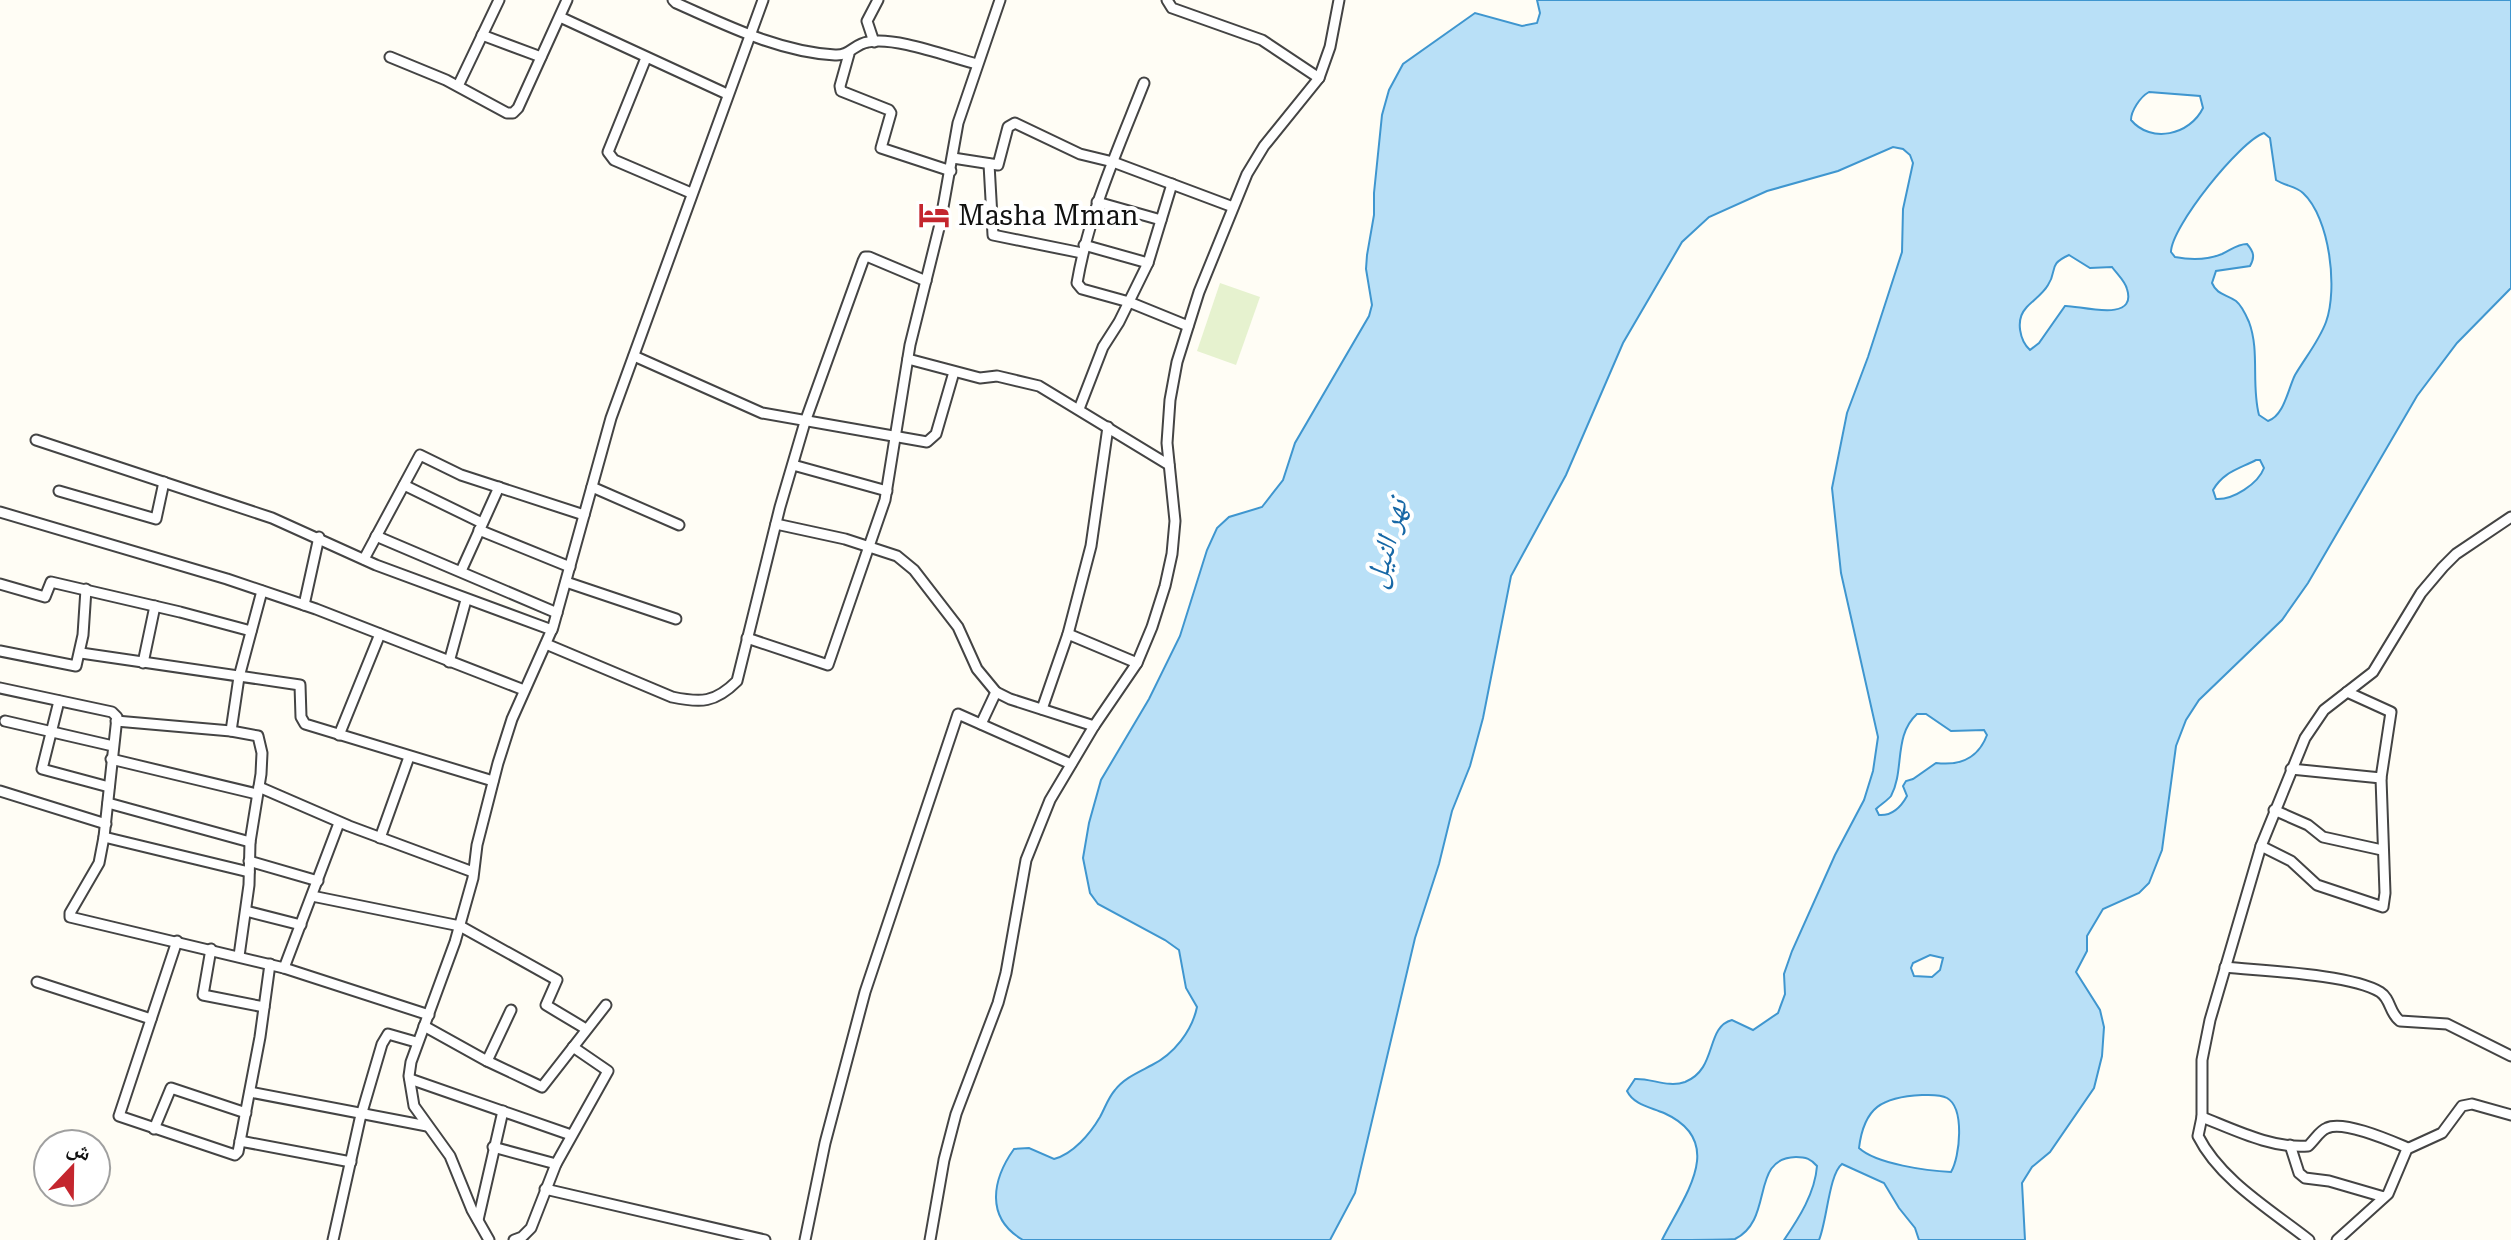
<svg xmlns="http://www.w3.org/2000/svg" width="2511" height="1240" font-family="'Roboto Serif','Noto Naskh Arabic',serif">
<rect width="100%" height="100%" fill="#fffdf5"/>
<polygon fill="#e6f2cf" points="1220,283 1260,297 1236,365 1197,351"/>
<path fill="#b9e0f7" stroke="#3f96cf" stroke-width="2" fill-rule="evenodd" d="M1537,0H2511V288L2457,343L2417,396L2308,583L2282,620L2199,700L2186,720L2176,746L2162,850L2149,883L2139,893L2103,909L2087,936V951L2076,972L2100,1010L2104,1027L2102,1056L2094,1088L2050,1152L2032,1167L2022,1183L2025,1240H1919L1915,1228L1899,1208L1884,1183L1842,1164C1829,1174 1827,1221 1819,1240H1784C1799,1218 1815,1193 1817,1166C1811,1159 1806,1157 1796,1157C1749,1158 1775,1219 1735,1239C1726,1240 1676,1240 1662,1240C1684,1196 1728,1142 1664,1113C1650,1107 1634,1105 1627,1091L1635,1079C1651,1078 1668,1088 1685,1082C1718,1069 1705,1027 1732,1020L1753,1030L1778,1013L1785,994L1784,974L1792,951L1835,855L1864,800L1873,771L1878,737L1841,573L1832,488L1847,413L1868,357L1902,252L1903,209L1913,163L1910,155L1903,149L1893,147L1838,171L1767,191L1709,217L1682,242L1623,343L1566,475L1511,576L1483,718L1470,766L1452,811L1439,864L1415,938L1355,1193L1330,1240H1023C985,1218 992,1180 1014,1149L1029,1148L1054,1159C1073,1154 1090,1134 1100,1117C1105,1108 1108,1098 1115,1090C1124,1078 1139,1072 1152,1065C1174,1054 1192,1031 1197,1007L1186,988L1179,950L1165,940L1098,904L1090,893L1083,858L1089,823L1101,780L1149,699L1180,636L1207,550L1217,528L1229,517L1262,507L1283,480L1295,443L1369,316L1372,305L1366,269L1367,255L1374,215V193L1382,115L1389,90L1403,64L1475,13L1522,26L1537,23L1540,13ZM2149,92L2200,96L2203,108C2190,135 2151,144 2131,120C2131,111 2140,97 2149,92ZM2264,133L2270,138L2276,180C2285,186 2296,186 2303,193C2330,218 2338,289 2326,322C2319,341 2305,358 2295,375C2288,389 2284,416 2268,421L2259,415C2251,385 2260,351 2249,322C2246,315 2241,305 2236,301C2226,294 2217,295 2212,283L2216,271L2250,266C2255,257 2254,252 2247,244C2237,244 2231,250 2222,254C2207,260 2191,260 2175,257L2171,252C2171,227 2240,141 2264,133ZM2069,255L2090,268L2112,267C2117,274 2125,281 2127,289C2138,324 2078,305 2065,306L2039,343L2030,350C2020,341 2015,320 2026,308C2032,301 2043,294 2048,285C2058,270 2047,265 2069,255ZM2256,460H2260L2264,468C2258,484 2233,500 2216,499L2213,490C2223,472 2239,469 2256,460ZM1917,714H1926L1951,731L1984,730L1987,735C1978,759 1960,766 1936,763L1913,779L1906,781L1903,786L1907,796C1901,807 1892,816 1879,815L1876,809C1881,804 1887,801 1891,796C1905,770 1893,736 1917,714ZM1930,955L1943,958L1940,970L1932,977L1914,976L1911,968L1913,963ZM1922,1095C1930,1095 1940,1094 1947,1098C1965,1108 1960,1157 1951,1172C1928,1171 1876,1164 1859,1148C1864,1107 1882,1097 1922,1095Z"/>
<g fill="none" stroke-linecap="round" stroke-linejoin="round">
<defs>
<g id="minor">
<path d="M673,0L676,3C726,25 779,52 835,55C850,56 854,44 868,42C895,36 949,57 977,64"/>
<polyline points="1167,0 1172,8 1262,40 1319,78"/>
<polyline points="560,17 727,94"/>
<polyline points="482,35 541,57"/>
<polyline points="874,42 867,21 878,0"/>
<polyline points="849,54 840,86 841,91 889,110 891,113 881,148 951,171"/>
<polyline points="390,57 446,80 507,113 513,113 518,108 567,0"/>
<polyline points="646,58 608,152 614,160 691,193"/>
<path d="M1144,83C1118,149 1089,213 1077,283L1082,289L1129,302L1188,326"/>
<polyline points="458,86 499,0"/>
<polyline points="953,158 998,165 1008,127 1015,123 1080,154 1113,162 1233,207"/>
<polyline points="989,164 993,235 1082,253"/>
<polyline points="1097,202 1161,220"/>
<polyline points="1084,245 1148,263"/>
<polyline points="634,356 762,413 927,442 936,434 954,372"/>
<polyline points="908,359 980,378 997,376 1039,386 1169,465"/>
<polyline points="1079,409 1103,347 1119,322 1148,263 1172,184"/>
<polyline points="36,440 272,518 376,565 552,630"/>
<polyline points="793,465 887,491"/>
<polyline points="404,485 482,523"/>
<polyline points="592,487 679,525"/>
<polyline points="59,491 156,519 164,482"/>
<polyline points="0,512 227,579 316,609 524,690"/>
<polyline points="776,524 845,539 897,556 914,570 958,627 977,669 996,692 1010,699 1094,726"/>
<polyline points="479,530 570,567"/>
<polyline points="376,536 557,613"/>
<polyline points="364,559 420,455 461,475 584,515"/>
<polyline points="461,571 499,487"/>
<polyline points="566,582 676,619"/>
<polyline points="0,584 45,597 51,582 180,612 251,631"/>
<polyline points="304,605 319,537"/>
<polyline points="1068,634 1137,663"/>
<polyline points="747,638 828,665 885,500 910,345 940,224 958,123 1000,0"/>
<path d="M546,644L672,697C701,703 715,703 737,681L780,507L805,422L863,261L865,257H869L926,281"/>
<polyline points="0,651 76,666 83,635 86,589"/>
<polyline points="81,653 300,685 301,717 305,724 493,781"/>
<polyline points="449,662 466,600"/>
<polyline points="143,663 155,606"/>
<polyline points="0,688 112,712 117,717 104,837 99,863 70,913 70,917 284,968 429,1015"/>
<polyline points="59,701 42,769 109,787"/>
<polyline points="1042,709 1068,634 1091,546 1108,427"/>
<polyline points="5,721 113,746"/>
<polyline points="116,721 231,731 258,736 262,753 261,774 250,842 249,885 239,956"/>
<polyline points="981,724 996,692"/>
<polyline points="231,731 239,677 262,591"/>
<polyline points="339,735 380,634"/>
<polyline points="111,759 257,794"/>
<polyline points="2291,769 2381,778 2391,712 2347,692"/>
<polyline points="259,787 349,826 473,872"/>
<polyline points="0,791 106,824"/>
<polyline points="108,803 250,842"/>
<polyline points="2274,810 2308,825 2323,837 2382,850"/>
<polyline points="104,837 249,872"/>
<polyline points="380,838 409,757"/>
<polyline points="2261,846 2291,861 2317,885 2383,907 2385,893 2381,778"/>
<polyline points="249,861 318,881"/>
<polyline points="312,896 460,926 557,980 546,1005 586,1029"/>
<polyline points="246,911 301,925"/>
<polyline points="177,941 119,1116 235,1155 238,1152 260,1037 270,964"/>
<polyline points="211,949 203,995 264,1007"/>
<path d="M2225,967C2262,971 2350,974 2380,992C2391,999 2389,1013 2400,1021L2447,1024L2511,1056"/>
<polyline points="284,968 339,823"/>
<polyline points="37,982 151,1019"/>
<polyline points="424,1026 487,1061 542,1087 606,1005"/>
<polyline points="487,1061 511,1010"/>
<polyline points="410,1079 571,1135"/>
<polyline points="250,1092 427,1126"/>
<path d="M2202,1117C2235,1130 2273,1149 2308,1146C2315,1140 2319,1131 2327,1128C2344,1120 2391,1141 2408,1148"/>
<polyline points="154,1129 171,1088 246,1113"/>
<polyline points="240,1141 351,1162"/>
<polyline points="2290,1145 2299,1173 2305,1178 2329,1181 2384,1197"/>
<polyline points="493,1147 556,1164"/>
<polyline points="545,1189 765,1240"/>
<polyline points="478,1220 503,1111"/>
<polyline points="333,1240 360,1119 382,1044 388,1034 416,1042"/>
<polyline points="489,1240 472,1210 450,1156 414,1106 409,1076 411,1062 455,942 473,878 477,845 498,763 512,719 553,627 611,418 763,0"/>
<polyline points="514,1240 522,1237 531,1228 556,1164 608,1071 573,1047"/>
<polyline points="805,1240 825,1143 865,992 958,714 1071,764"/>
<polyline points="930,1240 944,1160 956,1114 998,1003 1006,973 1026,860 1050,800 1094,726 1137,663 1152,627 1165,586 1172,554 1175,521 1167,443 1170,400 1177,362 1199,292 1247,174 1264,146 1319,78 1330,47 1339,0"/>
<path d="M2309,1240C2271,1210 2220,1180 2198,1136L2202,1117V1060L2210,1020L2261,846L2305,738L2324,710L2373,672L2421,593L2443,567L2456,554L2511,517"/>
<polyline points="2337,1240 2388,1194 2407,1149 2442,1133 2462,1106 2472,1104 2511,1115"/>
</g>
</defs>
<use href="#minor" stroke="#444" stroke-width="13"/>
<use href="#minor" stroke="#fff" stroke-width="9"/>
</g>
<defs>
<symbol id="hotel-bare" viewBox="-9 -9 18 18"><path d="M-6-4.5h1.5V1H6V5H4.5V3h-9V5H-6ZM-4 0a1.8 1.8 0 1 1 3.6 0ZM.5 0V-2.5h3Q6-2.5 6 0Z" fill="#c4262e" stroke="#fff" stroke-width="2.5" paint-order="stroke"/></symbol>
</defs>
<g fill-rule="evenodd">
<use href="#hotel-bare" x="912" y="193" width="44" height="44"/>
</g>
<g text-anchor="middle" stroke-width="8" stroke-linejoin="round" paint-order="stroke">
<g font-size="28" fill="#111" stroke="#fff" text-anchor="start">
<text x="958" y="225">Masha Mman</text>
</g>
<g font-size="30" font-style="italic" fill="#1768a6" stroke="#fff">
<text transform="translate(1386 543) rotate(-75)" y="10">نهر النيل</text>
</g>
</g>
<g transform="translate(72 1168) rotate(22)"><circle r="38" fill="#ffffff" stroke="#a0a0a0" stroke-width="2"/>
<path d="M0-6L14 30L0 20L-14 30Z" fill="#c4262e"/>
<text y="-12" font-size="22" font-weight="bold" text-anchor="middle" fill="#111111">ش</text>
</g>
</svg>
